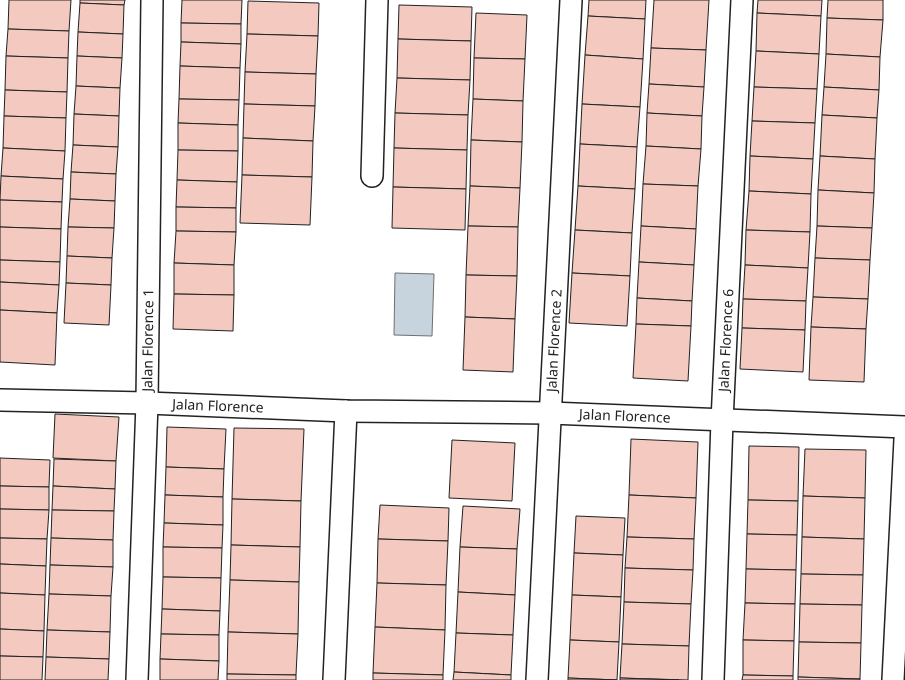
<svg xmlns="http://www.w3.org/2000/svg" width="905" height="680" font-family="'Noto Sans',sans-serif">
<rect width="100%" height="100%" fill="#fff"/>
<polygon fill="#c7d3dd" stroke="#6f6f6f" points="395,273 434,274 432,336 394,335"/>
<g fill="#f3c9c0" stroke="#222">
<polygon points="9,0 71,0 69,31 8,29"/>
<polygon points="80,0 125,0 124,5 80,3"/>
<polygon points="182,0 242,0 241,24 181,23"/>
<polygon points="589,0 646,0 645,19 588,16"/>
<polygon points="654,0 709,0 706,50 651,48"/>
<polygon points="758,0 822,0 821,16 757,13"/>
<polygon points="828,0 883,0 883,20 827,18"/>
<polygon points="248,1 319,3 318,36 247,34"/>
<polygon points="80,3 124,5 123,34 78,32"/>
<polygon points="399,5 472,7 471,41 398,39"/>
<polygon points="476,13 527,15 525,59 474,58"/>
<polygon points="757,13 821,16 819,54 756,51"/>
<polygon points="588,16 645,19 643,59 585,55"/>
<polygon points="827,18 883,20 880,57 826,54"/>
<polygon points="181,23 241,24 241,44 181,42"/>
<polygon points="8,29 69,31 68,58 6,56"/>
<polygon points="78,32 123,34 122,58 77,56"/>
<polygon points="247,34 318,36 316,74 245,72"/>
<polygon points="398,39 471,41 470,80 397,78"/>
<polygon points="181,42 241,44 240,68 180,66"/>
<polygon points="651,48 706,50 704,87 649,84"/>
<polygon points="756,51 819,54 817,89 754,87"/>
<polygon points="826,54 880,57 879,90 824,87"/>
<polygon points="585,55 643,59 640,107 582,104"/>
<polygon points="6,56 68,58 67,92 5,90"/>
<polygon points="77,56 122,58 120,88 76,86"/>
<polygon points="474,58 525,59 523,101 473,99"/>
<polygon points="180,66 240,68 239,100 179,99"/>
<polygon points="245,72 316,74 315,106 244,104"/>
<polygon points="397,78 470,80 468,115 395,113"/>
<polygon points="649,84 704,87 702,116 647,113"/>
<polygon points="76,86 120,88 119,116 74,114"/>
<polygon points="754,87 817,89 815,123 752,121"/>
<polygon points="824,87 879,90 877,118 822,115"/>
<polygon points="5,90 67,92 66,118 4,116"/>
<polygon points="179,99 239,100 238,125 178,123"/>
<polygon points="473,99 523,101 522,142 471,140"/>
<polygon points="244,104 315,106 313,141 243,138"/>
<polygon points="582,104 640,107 637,147 580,144"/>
<polygon points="395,113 468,115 467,150 394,148"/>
<polygon points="647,113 702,116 701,149 646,146"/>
<polygon points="74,114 119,116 118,147 73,145"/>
<polygon points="822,115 877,118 875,159 820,156"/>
<polygon points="4,116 66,118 65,151 3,148"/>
<polygon points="752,121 815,123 813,159 750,156"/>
<polygon points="178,123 238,125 238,151 178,150"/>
<polygon points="243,138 313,141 312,177 242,175"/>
<polygon points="471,140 522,142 520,188 470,186"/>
<polygon points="580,144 637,147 635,189 578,186"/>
<polygon points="73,145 118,147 116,174 71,172"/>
<polygon points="646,146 701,149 698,186 643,184"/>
<polygon points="3,148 65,151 63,179 1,176"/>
<polygon points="394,148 467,150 466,189 393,187"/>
<polygon points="178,150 238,151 237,182 177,180"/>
<polygon points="750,156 813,159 811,194 749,191"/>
<polygon points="820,156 875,159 874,193 818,190"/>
<polygon points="71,172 116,174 115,201 70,199"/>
<polygon points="242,175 312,177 310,225 240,223"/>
<polygon points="1,176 63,179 62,202 0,200"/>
<polygon points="177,180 237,182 236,208 176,207"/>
<polygon points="643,184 698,186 696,229 641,226"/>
<polygon points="470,186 520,188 518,227 468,226"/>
<polygon points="578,186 635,189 632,233 575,230"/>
<polygon points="393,187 466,189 465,230 392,228"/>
<polygon points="818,190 874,193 872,228 817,226"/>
<polygon points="749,191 811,194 810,232 746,230"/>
<polygon points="70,199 115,201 114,228 68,227"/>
<polygon points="0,200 62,202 61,229 0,227"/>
<polygon points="176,207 236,208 236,232 176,231"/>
<polygon points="468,226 518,227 517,276 466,275"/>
<polygon points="641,226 696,229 694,265 639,262"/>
<polygon points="817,226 872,228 870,260 815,258"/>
<polygon points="0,227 61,229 60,262 0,260"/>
<polygon points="68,227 114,228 112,258 67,256"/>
<polygon points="575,230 632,233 630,276 572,273"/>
<polygon points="746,230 810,232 808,268 745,265"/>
<polygon points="176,231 236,232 234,265 174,263"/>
<polygon points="67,256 112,258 111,285 66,283"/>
<polygon points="815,258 870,260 868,299 813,297"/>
<polygon points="0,260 60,262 59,285 0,282"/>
<polygon points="639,262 694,265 692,301 637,298"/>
<polygon points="174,263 234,265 234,295 174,294"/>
<polygon points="745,265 808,268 806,301 743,299"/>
<polygon points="572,273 630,276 627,326 569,323"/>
<polygon points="466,275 517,276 515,319 465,317"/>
<polygon points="0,282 59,285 57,313 0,310"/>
<polygon points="66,283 111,285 109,325 64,323"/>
<polygon points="174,294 234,295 233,331 173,329"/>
<polygon points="813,297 868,299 866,329 811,327"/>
<polygon points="637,298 692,301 691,326 636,324"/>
<polygon points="743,299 806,301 805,330 742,328"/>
<polygon points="0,310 57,313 55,365 0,362"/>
<polygon points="465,317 515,319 513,372 463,370"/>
<polygon points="636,324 691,326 688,381 633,378"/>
<polygon points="811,327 866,329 864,382 809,380"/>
<polygon points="742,328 805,330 803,372 740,369"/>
<polygon points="55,414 119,417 116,461 53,458"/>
<polygon points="167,427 226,429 224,469 166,467"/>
<polygon points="234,428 304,429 301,501 232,499"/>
<polygon points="631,439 698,442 696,498 629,495"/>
<polygon points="452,440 515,443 512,501 449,498"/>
<polygon points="749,446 799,447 798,501 748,500"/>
<polygon points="805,449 866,450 865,498 803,496"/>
<polygon points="0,458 50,460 49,487 0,486"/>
<polygon points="54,459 116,461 115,489 53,486"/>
<polygon points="166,467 224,469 223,497 165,495"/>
<polygon points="0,486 49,487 49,510 0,509"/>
<polygon points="53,486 115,489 114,511 52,510"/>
<polygon points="165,495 223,497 223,525 164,523"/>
<polygon points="629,495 696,498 694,539 627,537"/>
<polygon points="803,496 865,498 864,539 802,537"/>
<polygon points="232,499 301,501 300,547 231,545"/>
<polygon points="748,500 798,501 797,535 747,534"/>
<polygon points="380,505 449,508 448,541 378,539"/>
<polygon points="463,506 520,509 517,549 460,547"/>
<polygon points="0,509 49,510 47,539 0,538"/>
<polygon points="52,510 114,511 113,540 51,538"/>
<polygon points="576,516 625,518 623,555 574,553"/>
<polygon points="164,523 223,525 222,548 163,547"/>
<polygon points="747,534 797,535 796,570 746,569"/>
<polygon points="627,537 694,539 693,570 625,568"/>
<polygon points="802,537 864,539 863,575 801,574"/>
<polygon points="0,538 47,539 46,566 0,564"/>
<polygon points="51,538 113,540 113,567 50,565"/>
<polygon points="378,539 448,541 446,585 377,583"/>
<polygon points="231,545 300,547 299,582 230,580"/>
<polygon points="163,547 222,548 221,578 163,577"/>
<polygon points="460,547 517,549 515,595 458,592"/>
<polygon points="574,553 623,555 621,597 572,595"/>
<polygon points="0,564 46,566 45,595 0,593"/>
<polygon points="50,565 113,567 111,596 49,594"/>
<polygon points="625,568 693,570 691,604 624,602"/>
<polygon points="746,569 796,570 795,604 745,603"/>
<polygon points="801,574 863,575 862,605 800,604"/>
<polygon points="163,577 221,578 220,611 162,609"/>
<polygon points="230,580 299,582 298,634 228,632"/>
<polygon points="377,583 446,585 445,630 375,627"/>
<polygon points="458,592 515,595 513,635 456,633"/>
<polygon points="0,593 45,595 44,631 0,629"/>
<polygon points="49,594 111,596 110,632 47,630"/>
<polygon points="572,595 621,597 619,642 570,640"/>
<polygon points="624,602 691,604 689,646 622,644"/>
<polygon points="745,603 795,604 794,641 743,640"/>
<polygon points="800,604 862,605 861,643 799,642"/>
<polygon points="162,609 220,611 219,635 161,634"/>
<polygon points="375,627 445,630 443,675 373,673"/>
<polygon points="0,629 44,631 43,657 0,656"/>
<polygon points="47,630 110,632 109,659 46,657"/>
<polygon points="228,632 298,634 296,675 227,674"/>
<polygon points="456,633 513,635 511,675 454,672"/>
<polygon points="161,634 219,635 219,661 160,659"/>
<polygon points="570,640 619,642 617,680 568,678"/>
<polygon points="743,640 794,641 793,676 743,675"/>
<polygon points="799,642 861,643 860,679 798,677"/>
<polygon points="622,644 689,646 688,680 620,678"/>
<polygon points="0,656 43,657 42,680 0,680"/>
<polygon points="46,657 109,659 108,680 45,680"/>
<polygon points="160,659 219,661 218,680 160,680"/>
<polygon points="454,672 511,675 511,680 453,680"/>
<polygon points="373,673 443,675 443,680 373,680"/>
<polygon points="227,674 296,675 296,680 227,680"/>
<polygon points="743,675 793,676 793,680 742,680"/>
<polygon points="798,677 860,679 860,680 798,680"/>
<polygon points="568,678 617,680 568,680"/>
<polygon points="620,678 679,680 620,680"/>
</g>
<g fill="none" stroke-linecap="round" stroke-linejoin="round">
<defs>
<g id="street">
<polyline points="372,176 377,0"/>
<path id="s1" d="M0,400L147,403L346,411L550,413L905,427"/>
<path id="s2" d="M137,680L147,403L152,0"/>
<polyline points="334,680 346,411"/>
<path id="s3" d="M537,680L571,0"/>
<path id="s4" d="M713,680L722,421L742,0"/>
<polyline points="893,680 905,439"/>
</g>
</defs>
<use href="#street" stroke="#222" stroke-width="24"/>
<use href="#street" stroke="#fff" stroke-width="21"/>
</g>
<g text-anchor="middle" stroke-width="4" stroke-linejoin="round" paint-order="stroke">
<g font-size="14" fill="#222" stroke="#fff">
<text dy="5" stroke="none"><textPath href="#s2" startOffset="340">Jalan Florence 1</textPath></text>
<text dy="5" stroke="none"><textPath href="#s3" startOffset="340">Jalan Florence 2</textPath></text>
<text dy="5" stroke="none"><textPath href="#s4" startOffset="340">Jalan Florence 6</textPath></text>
<text dy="5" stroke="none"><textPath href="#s1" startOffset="218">Jalan Florence</textPath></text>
<text dy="5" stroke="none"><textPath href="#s1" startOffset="625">Jalan Florence</textPath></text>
</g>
</g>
</svg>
